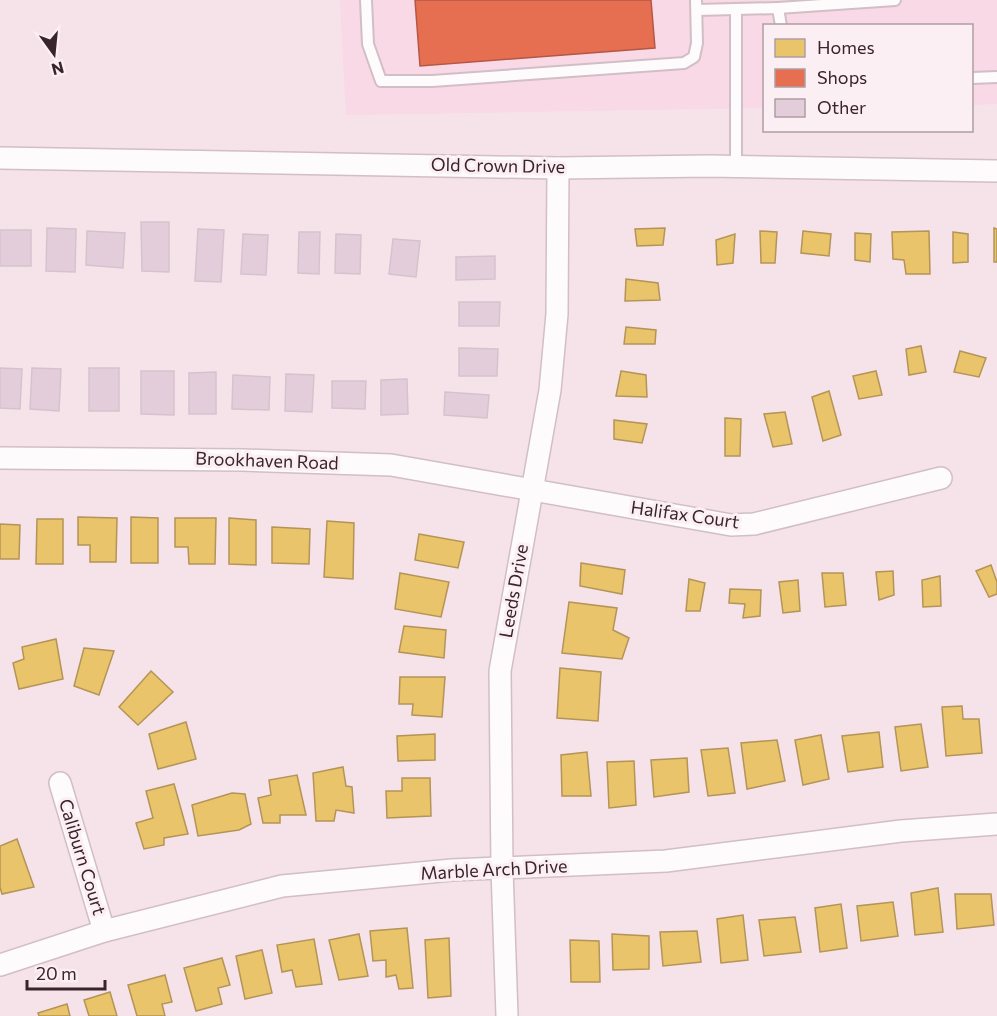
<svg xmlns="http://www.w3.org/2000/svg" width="997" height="1016" font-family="Commissioner,sans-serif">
<rect width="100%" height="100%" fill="#f6e2e9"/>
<polygon fill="#f8d9e5" points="340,0 997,0 997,104 972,105 972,26 764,26 764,108 346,115"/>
<g fill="#e9c46a" stroke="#b49457" stroke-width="1.5">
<polygon points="665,228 663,245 637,246 635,229"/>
<polygon points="994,228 997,229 997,262 994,262"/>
<polygon points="760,231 777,232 775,263 761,263"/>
<polygon points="803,231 831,234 829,256 801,253"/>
<polygon points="929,231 930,274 906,274 904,260 893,259 892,232"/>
<polygon points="953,232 968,234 968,262 953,263"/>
<polygon points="855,233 871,234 870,262 855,260"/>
<polygon points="735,234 733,263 717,265 716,240"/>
<polygon points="626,279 658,283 660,300 625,301"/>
<polygon points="626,327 656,330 655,344 624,344"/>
<polygon points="921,346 926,372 909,375 906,349"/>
<polygon points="960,351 986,358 979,377 954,372"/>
<polygon points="621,371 646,375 647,397 616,396"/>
<polygon points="876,371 882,395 859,399 853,376"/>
<polygon points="829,391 841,435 823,441 812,397"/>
<polygon points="785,412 792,444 773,447 764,414"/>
<polygon points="725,418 741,419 740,456 725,456"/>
<polygon points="614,420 647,424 642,443 614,439"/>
<polygon points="78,517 117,518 116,562 90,562 90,545 78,545"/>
<polygon points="131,517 158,518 158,563 131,563"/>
<polygon points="175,518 216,518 215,564 189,564 188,547 175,547"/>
<polygon points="229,518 256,520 256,565 229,564"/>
<polygon points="37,519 63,519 63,564 36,564"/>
<polygon points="327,521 354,523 353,579 324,577"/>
<polygon points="0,524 20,525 19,559 0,559"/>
<polygon points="272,527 310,529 309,564 272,563"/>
<polygon points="419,534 464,542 458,568 415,560"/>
<polygon points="581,563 625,570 622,594 580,586"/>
<polygon points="991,565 997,582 997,594 989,597 976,571"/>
<polygon points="893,571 894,595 879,600 876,572"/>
<polygon points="400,573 449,582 441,617 395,609"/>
<polygon points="822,573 843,573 846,605 825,607"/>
<polygon points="940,576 941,606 923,607 922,580"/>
<polygon points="689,579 705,583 700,611 686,611"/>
<polygon points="798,580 800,611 783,613 779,582"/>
<polygon points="730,589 761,590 760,616 743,618 745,604 729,603"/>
<polygon points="569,602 617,608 613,630 629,638 622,659 562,653"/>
<polygon points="404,626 446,630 444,658 399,652"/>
<polygon points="56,639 63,679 19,689 13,663 24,659 22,647"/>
<polygon points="84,648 114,651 99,695 74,686"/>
<polygon points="560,668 601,672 598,721 557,718"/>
<polygon points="151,671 173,692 138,725 119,707"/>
<polygon points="400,677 445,677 442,717 412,715 413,704 399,704"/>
<polygon points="962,706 963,719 979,719 982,753 946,756 942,707"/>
<polygon points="186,722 196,759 158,769 149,734"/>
<polygon points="921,724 928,767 901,771 895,727"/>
<polygon points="879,732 883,767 848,772 842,736"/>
<polygon points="435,734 435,760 398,761 397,736"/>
<polygon points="821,735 829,779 803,785 795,740"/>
<polygon points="777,740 785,781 747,789 741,743"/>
<polygon points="728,748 735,793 708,796 701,750"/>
<polygon points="587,752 591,796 562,796 561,755"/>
<polygon points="687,758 689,792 654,797 651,760"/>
<polygon points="634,761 636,805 609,808 607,762"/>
<polygon points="343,767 346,786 352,787 354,813 336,810 334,821 316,821 313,773"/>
<polygon points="297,775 306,815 280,815 280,823 263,823 258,798 271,795 269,780"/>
<polygon points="402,778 430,778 431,816 387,818 386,791 402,791"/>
<polygon points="174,784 188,834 164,838 164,845 144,849 136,823 153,818 146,791"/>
<polygon points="232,793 245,794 251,824 239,830 198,836 192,805"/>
<polygon points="17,839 34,887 2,894 0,887 0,846"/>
<polygon points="938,888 943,932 915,935 911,893"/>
<polygon points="955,894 991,894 994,925 957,929"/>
<polygon points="893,902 898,936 861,941 857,906"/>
<polygon points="841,904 847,948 820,952 815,908"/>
<polygon points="743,915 748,960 721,963 717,919"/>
<polygon points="795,917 801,952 764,956 759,920"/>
<polygon points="407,928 413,988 399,989 396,975 386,977 386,960 373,961 370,931"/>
<polygon points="697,931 701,962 663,966 660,932"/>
<polygon points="359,934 368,976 339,980 329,940"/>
<polygon points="612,934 649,936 649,969 613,970"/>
<polygon points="449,938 451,996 428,998 425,940"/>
<polygon points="314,939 322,984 296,987 292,970 282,972 277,945"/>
<polygon points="570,940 599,941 600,982 571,982"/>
<polygon points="262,950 272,993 245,999 236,956"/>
<polygon points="222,958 230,985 218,988 222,1004 196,1011 184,968"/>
<polygon points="165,975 172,1002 162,1004 165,1016 137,1016 128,985"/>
<polygon points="110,992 117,1016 89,1016 84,1000"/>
<polygon points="67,1004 70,1016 39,1016 38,1013"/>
</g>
<polygon fill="#e76f51" stroke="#b35846" stroke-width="1.5" points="415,0 651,0 655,48 420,66"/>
<g fill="#e4cddb" stroke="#d4c3cd" stroke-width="1.5">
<polygon points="141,222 169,222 169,272 142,271"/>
<polygon points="47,228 76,229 75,272 46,271"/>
<polygon points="198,229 224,230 221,282 195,281"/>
<rect x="0" y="230" width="31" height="36"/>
<polygon points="87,231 125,233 123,268 86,265"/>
<polygon points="299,232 320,232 319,274 298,273"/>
<polygon points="243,234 268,235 266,275 241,274"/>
<polygon points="336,234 361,235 360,274 335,273"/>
<polygon points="393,239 420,241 416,277 389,274"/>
<polygon points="495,256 495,279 456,280 456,257"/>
<polygon points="459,302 500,302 499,326 459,326"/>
<polygon points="459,348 498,349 497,376 459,376"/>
<polygon points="0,368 22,369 20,409 0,408"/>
<polygon points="32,368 61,369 59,411 30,409"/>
<rect x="89" y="368" width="30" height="43"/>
<polygon points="141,371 174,371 174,415 141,414"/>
<polygon points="216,372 216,414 189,414 189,373"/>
<polygon points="286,374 314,375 312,412 285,411"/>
<polygon points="233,375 270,377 269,410 232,409"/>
<polygon points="407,379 408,414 381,415 381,380"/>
<polygon points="332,381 366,381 365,409 332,408"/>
<polygon points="445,392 489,395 487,418 444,415"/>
</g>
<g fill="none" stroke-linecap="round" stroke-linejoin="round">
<defs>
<g id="lane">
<polyline points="366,0 368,44 381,81 432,81 684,63 694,57 697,43 696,0"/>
<polyline points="778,8 895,0"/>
<polyline points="736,9 736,166"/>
<polyline points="697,10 778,8 781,26"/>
<polyline points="972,78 997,77"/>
</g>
<g id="street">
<polyline points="0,158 558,168 709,166 997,171"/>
<polyline points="0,458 243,460 391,465 731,525 754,524 941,478"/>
<polyline points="60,783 104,931"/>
<polyline points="0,965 104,931 282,886 452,870 666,861 901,831 997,824"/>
<polyline points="507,1016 502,869 500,671 550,390 557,314 558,168"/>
</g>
</defs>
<use href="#lane" stroke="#d2bec6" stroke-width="14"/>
<use href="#street" stroke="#d2bec6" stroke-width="24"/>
<use href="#lane" stroke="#fefbfc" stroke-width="10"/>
<use href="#street" stroke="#fefbfc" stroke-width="21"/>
</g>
<g text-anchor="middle" stroke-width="6" stroke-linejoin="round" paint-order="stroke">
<g font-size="18" fill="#3a242c" stroke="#fbeff3">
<text transform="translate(498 166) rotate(1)" y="6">Old Crown Drive</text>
<text transform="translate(267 461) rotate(2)" y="6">Brookhaven Road</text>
<text transform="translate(685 515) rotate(8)" y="6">Halifax Court</text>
<text transform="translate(514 591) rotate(-80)" y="6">Leeds Drive</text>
<text transform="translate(82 857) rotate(73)" y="6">Caliburn Court</text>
<text transform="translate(494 870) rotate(-3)" y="6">Marble Arch Drive</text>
</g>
</g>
<rect x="763" y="24" width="210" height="108" fill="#fbeff3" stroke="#ae9ea3" stroke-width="1.5"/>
<rect x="775" y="39" width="30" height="18" fill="#e9c46a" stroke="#ae9ea3" stroke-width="1.5"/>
<text x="817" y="54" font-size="18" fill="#3a242c">Homes</text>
<rect x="775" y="69" width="30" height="18" fill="#e76f51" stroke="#ae9ea3" stroke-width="1.5"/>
<text x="817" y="84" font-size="18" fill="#3a242c">Shops</text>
<rect x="775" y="99" width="30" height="18" fill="#e4cddb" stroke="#ae9ea3" stroke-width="1.5"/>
<text x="817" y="114" font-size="18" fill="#3a242c">Other</text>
<g transform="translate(54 54) rotate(165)" stroke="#fbeff3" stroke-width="4.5" paint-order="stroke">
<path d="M0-4.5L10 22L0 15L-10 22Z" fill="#3a242c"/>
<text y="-9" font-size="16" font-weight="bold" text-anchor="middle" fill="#3a242c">N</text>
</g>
<path d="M27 980v9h78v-9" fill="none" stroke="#3a242c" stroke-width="3"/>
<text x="36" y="980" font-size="18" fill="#3a242c" stroke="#fbeff3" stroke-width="4.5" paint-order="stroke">20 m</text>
</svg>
